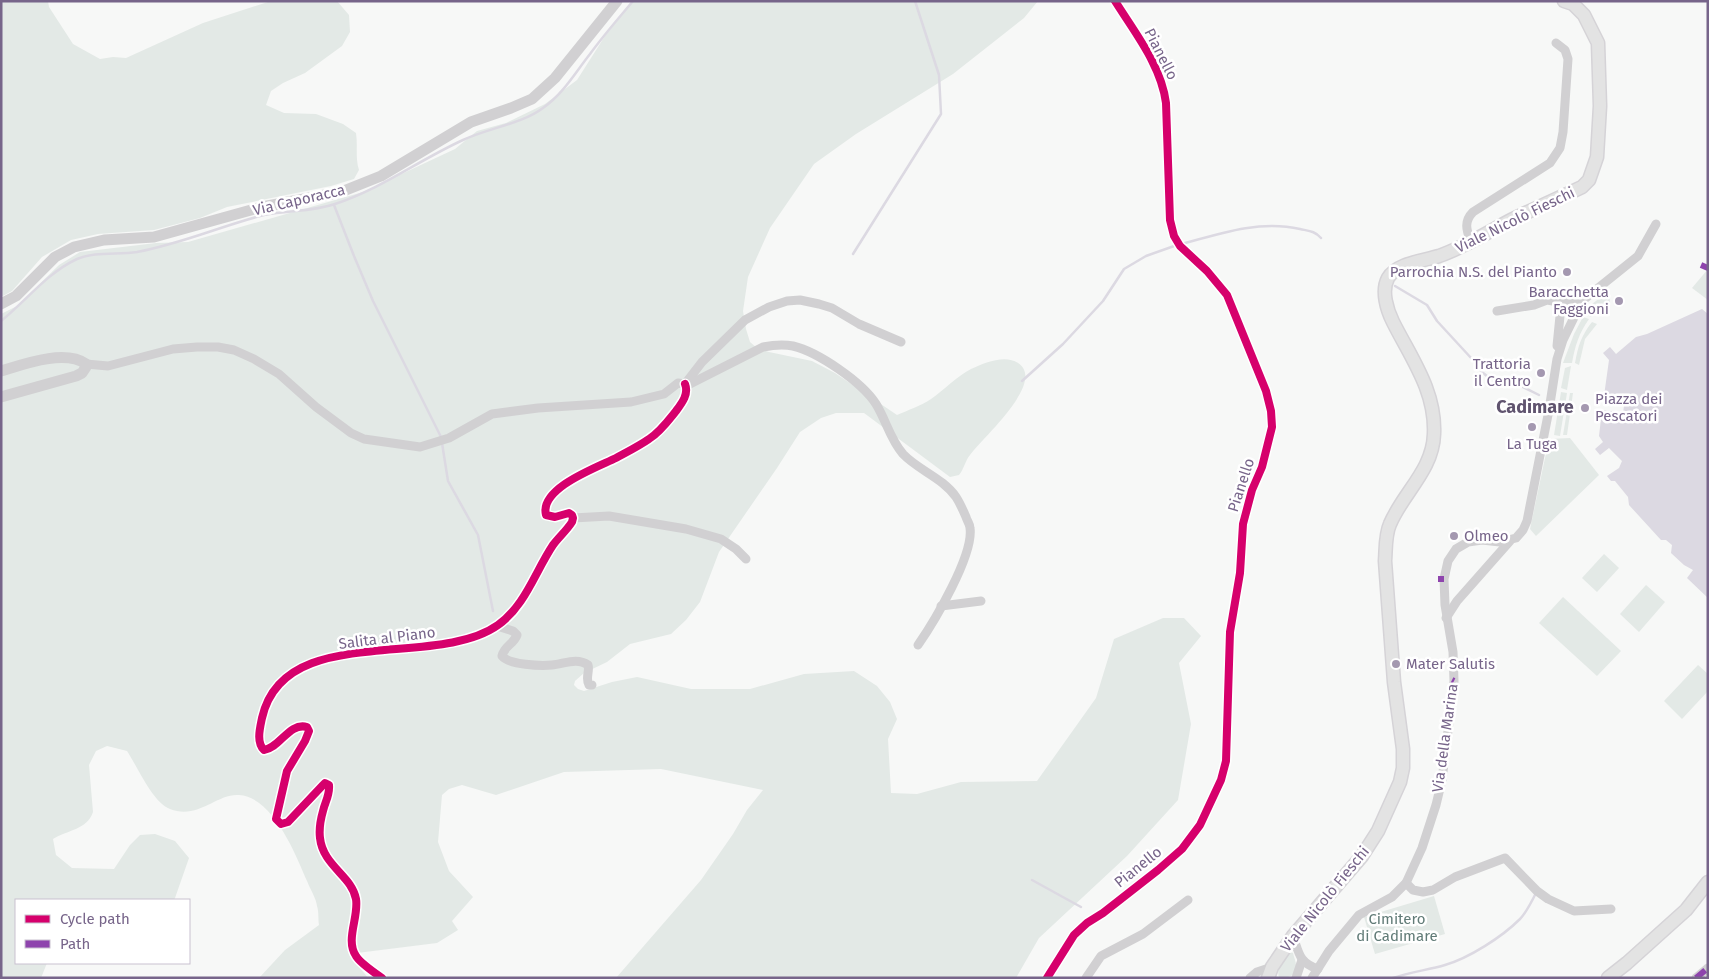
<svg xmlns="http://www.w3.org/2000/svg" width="1709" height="979" font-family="'Fira Sans',sans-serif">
<rect width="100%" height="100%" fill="#f7f8f7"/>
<g fill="#e3e9e6">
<path d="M1,1H48L49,7L73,44L100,59L113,57L126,58L203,23L271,1H337L349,15L350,32L342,46L305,73L283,83L271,91L266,105L284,113L316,114L343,124L356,133C358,145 355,158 359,170L354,179L331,186L227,207L200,218L154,230L98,234L71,240L42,257L12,291L1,297Z"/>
<path d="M633,1H1038L1024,18L953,74L856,134L814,164L770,228L748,277L743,311L746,329L750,342L757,348L769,352L812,361L835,373L897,415C908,410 921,406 931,399C944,390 957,376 971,369C984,363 1005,354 1018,363C1047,382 982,438 970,455C965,461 964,469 959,475L950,477L864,413H836L821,418L800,432L777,468L719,552L700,602L686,620L671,634L630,644L607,662L584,673L575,681L574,685L578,689L584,691L612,682L637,677L691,689H750L804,674L854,671L877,686L890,702L897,719L888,739L891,793L917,794L961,782L1037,781L1096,698L1114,639L1163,618H1184L1201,636L1179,663L1191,724L1178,800L1127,856L1039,938L1016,978H616L701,880L733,834L747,810L763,790L661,769L564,772L496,795L462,785L449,789L442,795L438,842L449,871L473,897L452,921L458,930L437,943L349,954L368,978H259L285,950L319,925C318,919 319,912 317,906C316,898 310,889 307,881C296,855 273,797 239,795C217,793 198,820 170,809C153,803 137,766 127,751L107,746L96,751L89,765L93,812C87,830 67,830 53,839L56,855L72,868L114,869L130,845L140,835L155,834L175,841L189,858L175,898L174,900H16V963H47L41,978H1V314L17,306L59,265L80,252L156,243L188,242L363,192L455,149L477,131L506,123L545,104L577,80L605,36Z"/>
<polygon points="1708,269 1708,300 1692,288"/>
<polygon points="1609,291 1610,305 1600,309 1591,317 1585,314 1592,304"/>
<path d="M1583,317L1589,319C1579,333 1575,346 1572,363H1563L1574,334Z"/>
<path d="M1592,322L1597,324L1585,339L1579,365L1575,363C1578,346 1581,336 1592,322Z"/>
<polygon points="1571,366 1567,390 1561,388 1565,368"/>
<polygon points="1561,392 1567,393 1560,436 1554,435"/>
<polygon points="1570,393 1573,393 1567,435 1563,435"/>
<polygon points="1570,438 1599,475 1536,536 1530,529 1549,439"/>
<polygon points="1604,554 1619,568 1597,592 1582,578"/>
<polygon points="1646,585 1665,602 1639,632 1620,614"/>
<polygon points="1563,597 1621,651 1597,676 1539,623"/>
<polygon points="1698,665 1708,674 1708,691 1682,719 1664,701"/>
<polygon points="1434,896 1445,934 1375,954 1364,917"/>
<path d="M1290,952L1293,953C1294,957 1296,962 1296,965C1297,976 1288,979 1279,977C1276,969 1284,957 1290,952Z"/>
</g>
<polygon fill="#dcd9e2" points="1702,309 1708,314 1708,598 1687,578 1693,570 1684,565 1671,553 1672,545 1666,540 1661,540 1629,505 1628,497 1615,481 1611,481 1607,476 1619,468 1622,461 1609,448 1600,455 1595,449 1603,442 1599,436 1602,410 1623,413 1624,406 1603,403 1609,360 1603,353 1610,347 1616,354 1636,337 1647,334"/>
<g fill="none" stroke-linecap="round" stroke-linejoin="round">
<g stroke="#dcd9e2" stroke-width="2.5">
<polyline points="334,205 354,256 373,301 441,437"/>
<path d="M1182,244C1221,233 1260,220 1300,229C1309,231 1315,231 1321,238"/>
<polyline points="853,254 941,114 939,75 915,1"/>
<polyline points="1395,286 1427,305 1437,321 1472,359 1482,372 1488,377 1497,380 1505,378 1539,395"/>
<path d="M1,321C27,300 47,273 77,259C95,251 118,255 137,252C181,244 221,226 264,215C288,210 312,212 335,204C381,189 419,160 463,140C488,128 522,124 543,108C563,94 575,73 590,54C603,36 618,19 633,1"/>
<polyline points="1022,381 1063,344 1103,301 1124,269 1146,256 1177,245"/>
<polyline points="442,443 448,481 478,535 493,611"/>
<polyline points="1032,880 1081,907"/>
<path d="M1393,978C1410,972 1428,970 1445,965C1469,958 1502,937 1520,919C1526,913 1532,901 1536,893"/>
</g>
<defs>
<g id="secondary">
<path d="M1268,978L1272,967L1293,936L1362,856L1378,831L1400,782L1403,768V749L1394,682L1385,561C1386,549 1385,535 1390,524C1403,493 1433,470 1434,434C1436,391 1411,358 1393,322C1387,310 1381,291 1388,278C1397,263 1423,261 1439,256C1465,247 1488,232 1513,219C1536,208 1559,198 1582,187L1589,180L1597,157L1600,106L1598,43L1584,15L1573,4L1564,1"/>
<polyline points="1608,978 1627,963 1686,910 1708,882"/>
</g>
</defs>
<use href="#secondary" stroke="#d5d3d7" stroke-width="15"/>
<g stroke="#d1d0d2" stroke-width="9">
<path d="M1471,243C1467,231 1463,222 1473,212L1550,163L1560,148L1563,132L1568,59L1565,50L1556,43"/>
<polyline points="1497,311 1534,305 1547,300 1559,302 1561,306"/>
<polyline points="1557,346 1561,306 1567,300 1573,301 1577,305 1578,311"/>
<polyline points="86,364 108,366 173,349 197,347 218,347 234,350 254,359 279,374 316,407 351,433 364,439 420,447 449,438 492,414 538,408 631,402 664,394 678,383 685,384"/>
<polyline points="685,384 702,362 745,320 769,307 787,301 800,300 819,304 832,308 859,324 901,342"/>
<path d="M686,386L763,347C773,345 783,344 793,346C818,352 862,382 876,404C886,420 890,439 903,454C918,470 943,478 956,497C960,503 963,510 966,517C967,521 970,524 970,528C974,555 934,622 918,645"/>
<polyline points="573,518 609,516 686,529 721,539 736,549 746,559"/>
<polyline points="941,606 981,601"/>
<polyline points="1446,618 1457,601 1510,541"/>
<path d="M497,626L513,631L517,635C514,644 504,646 502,656C509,665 541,666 552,665C564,664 577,657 588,665C590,671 585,678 589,685H592"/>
<polyline points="1406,883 1413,890 1423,892 1433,890 1455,877 1505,858 1537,891 1548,899 1574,911 1611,909"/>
<path d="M1293,936C1299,953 1299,963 1318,969"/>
<path d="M382,978C375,973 360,963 356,956C345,940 359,917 356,899C352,876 323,866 320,838C319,830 321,818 323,811C325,802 330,795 329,785L325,783L323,785L288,822L281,824L276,819L287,771L305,741L309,731L307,727C289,722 280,748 264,750C256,742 260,728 262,718C284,621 435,670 498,625C525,606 535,572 553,545C559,537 567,530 572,522L573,518L572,515L569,513L555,517L546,515C539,488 598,467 616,458C627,452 639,446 649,439C660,432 668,421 676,411C682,403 689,394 685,384"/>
<path d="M1047,978L1074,935L1087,923L1103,913L1158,870L1182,849L1200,825L1221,780L1226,761L1230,632L1240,573L1243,524L1252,490L1262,467L1272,427L1271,411L1266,391L1227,295L1207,271L1180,246L1174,236L1170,220L1166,103C1161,65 1135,33 1115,1"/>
<polyline points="1086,978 1101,956 1143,934 1188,900"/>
<polyline points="1250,978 1257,972 1272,967"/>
<polyline points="1296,978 1302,960"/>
<polyline points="1312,978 1329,951 1359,915 1392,897 1406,883 1422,848 1436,805 1442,780 1454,681 1453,652 1445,605 1444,579 1448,561 1456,549 1468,542 1482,540 1500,542 1516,538 1523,530 1527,521 1549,410 1557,359 1563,340 1582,301 1638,256 1656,224"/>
<polyline points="1696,978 1708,968"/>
</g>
<g stroke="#d1d0d2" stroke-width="11">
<polyline points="1,304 16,296 55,257 74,247 104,240 154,237 262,207 341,192 381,176 471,122 511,108 532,99 555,78 617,1"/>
<path d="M1,371C24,364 65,349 86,364V367L82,373L76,376L1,397"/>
</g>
<use href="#secondary" stroke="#e3e3e3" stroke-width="12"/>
<g stroke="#8e44ad" stroke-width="6" stroke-dasharray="12 6" stroke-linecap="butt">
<polyline points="1701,265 1708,268"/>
<polyline points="1438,579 1444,579"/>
<polyline points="1452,680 1454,681"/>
<polyline points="1696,978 1708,968"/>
</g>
<defs>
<g id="cycleway">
<path d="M382,978C375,973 360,963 356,956C345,940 359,917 356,899C352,876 323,866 320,838C319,830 321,818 323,811C325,802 330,795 329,785L325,783L323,785L288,822L281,824L276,819L287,771L305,741L309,731L307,727C289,722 280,748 264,750C256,742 260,728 262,718C284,621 435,670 498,625C525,606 535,572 553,545C559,537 567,530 572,522L573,518L572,515L569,513L555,517L546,515C539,488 598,467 616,458C627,452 639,446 649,439C660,432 668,421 676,411C682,403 689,394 685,384"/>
<path d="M1047,978L1074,935L1087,923L1103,913L1158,870L1182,849L1200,825L1221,780L1226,761L1230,632L1240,573L1243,524L1252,490L1262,467L1272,427L1271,411L1266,391L1227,295L1207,271L1180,246L1174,236L1170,220L1166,103C1161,65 1135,33 1115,1"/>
</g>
</defs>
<use href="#cycleway" stroke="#fff" stroke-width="11"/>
<use href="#cycleway" stroke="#d6006c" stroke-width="8"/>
</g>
<g fill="#a498b0" stroke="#fff" stroke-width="2">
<circle cx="1567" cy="272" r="5"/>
<circle cx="1619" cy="301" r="5"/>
<circle cx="1541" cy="373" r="5"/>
<circle cx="1585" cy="408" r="5"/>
<circle cx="1532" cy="427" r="5"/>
<circle cx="1454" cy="536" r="5"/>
<circle cx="1396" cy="664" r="5"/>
</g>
<g text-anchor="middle" stroke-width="5" stroke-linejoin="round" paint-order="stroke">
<g font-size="15" fill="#77658a" stroke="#fff">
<text transform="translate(1161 54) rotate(63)" y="5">Pianello</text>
<text transform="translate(299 200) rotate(-13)" y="5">Via Caporacca</text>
<text transform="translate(1515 220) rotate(-26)" y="5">Viale Nicolò Fieschi</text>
<text transform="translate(1241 485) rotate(-72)" y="5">Pianello</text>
<text transform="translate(387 638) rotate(-7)" y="5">Salita al Piano</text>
<text transform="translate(1445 738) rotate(-82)" y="5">Via della Marina</text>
<text transform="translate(1138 867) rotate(-39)" y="5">Pianello</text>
<text transform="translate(1325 899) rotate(-51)" y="5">Viale Nicolò Fieschi</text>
</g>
<g font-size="15" fill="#77658a" stroke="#fff" text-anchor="end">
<text x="1557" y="277">Parrochia N.S. del Pianto</text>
<text x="1609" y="297">Baracchetta<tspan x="1609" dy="17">Faggioni</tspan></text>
<text x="1531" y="369">Trattoria<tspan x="1531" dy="17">il Centro</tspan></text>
<text x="1595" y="404" text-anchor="start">Piazza dei<tspan x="1595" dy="17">Pescatori</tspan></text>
<text x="1532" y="449" text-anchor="middle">La Tuga</text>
<text x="1464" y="541" text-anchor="start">Olmeo</text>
<text x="1406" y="669" text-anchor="start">Mater Salutis</text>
</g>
<g font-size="15" fill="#617b77" stroke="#fff">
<text x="1397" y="924">Cimitero<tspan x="1397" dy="17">di Cadimare</tspan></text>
</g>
<g font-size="18" font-weight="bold" fill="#60546f" stroke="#fff">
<text x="1535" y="413">Cadimare</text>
</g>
</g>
<rect width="1709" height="979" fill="none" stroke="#77658a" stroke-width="5"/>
<rect x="15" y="899" width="175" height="65" fill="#ffffff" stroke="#c9c1d0"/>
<rect x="25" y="915" width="25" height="8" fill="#d6006c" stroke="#c9c1d0"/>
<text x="60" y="924" font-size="15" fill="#77658a">Cycle path</text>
<rect x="25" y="940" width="25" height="8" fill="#8e44ad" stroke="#c9c1d0"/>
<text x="60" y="949" font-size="15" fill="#77658a">Path</text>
</svg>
